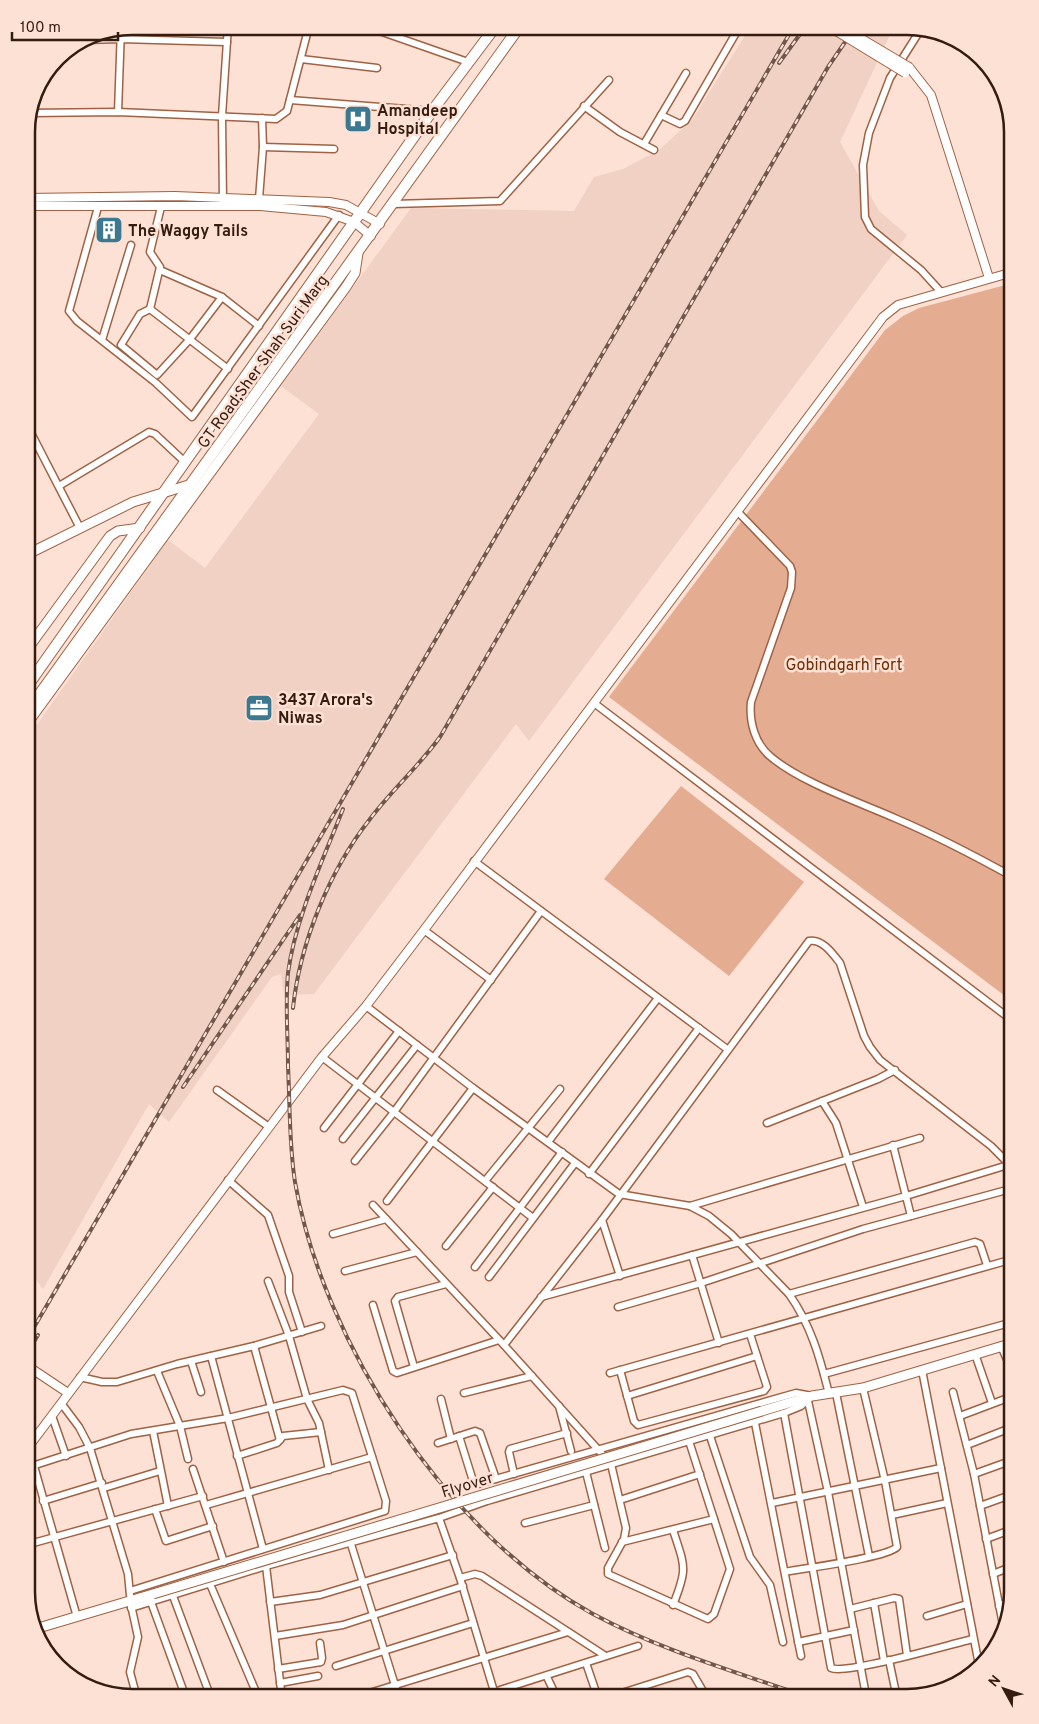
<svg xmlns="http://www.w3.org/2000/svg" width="1039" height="1724" font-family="Overpass,sans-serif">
<rect width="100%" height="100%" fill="#fde1d4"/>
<polygon fill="#f0d1c3" points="751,26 894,26 840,142 879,211 907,235 529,741 516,724 314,994 284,995 281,974 272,977 169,1122 149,1104 43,1289 26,1267 26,740 168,540 205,568 319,414 281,386 411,208 574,211 594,177 623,169 659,150 692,120"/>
<g fill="#e4ac91">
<polygon points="1013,283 1013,1002 609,697 885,330 903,316 919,308"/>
<polygon points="681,786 804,882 729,976 604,879"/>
</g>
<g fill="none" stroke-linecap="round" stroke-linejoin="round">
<defs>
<g id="minor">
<polyline points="365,26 468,62"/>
<polyline points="478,26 490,34"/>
<polyline points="921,29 890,78 869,133 863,165 865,217 871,229 921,270 941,292"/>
<polyline points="83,40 120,39 227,42"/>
<polyline points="301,59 377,68"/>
<polyline points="290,100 432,111"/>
<polyline points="584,106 620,132 654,150"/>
<polyline points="118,112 121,28"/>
<polyline points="29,113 118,112 276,119 287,111 309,26"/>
<polyline points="661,115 680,124 685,121 740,26"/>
<polyline points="644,144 686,73"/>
<polyline points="263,147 334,149"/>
<polyline points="259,199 263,147 262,118"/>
<polyline points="223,202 222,116 228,26"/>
<polyline points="393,204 500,201 609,80"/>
<polyline points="98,207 69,311 77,321 156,383 192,417 339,215"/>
<polyline points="161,207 150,252 160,267 150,309 228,369"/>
<polyline points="160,270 222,297"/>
<polyline points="150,309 140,314 121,345 157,375 190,339 222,297 259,326"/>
<polyline points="102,340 131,245"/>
<polyline points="31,433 80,528"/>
<polyline points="59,486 149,432 155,434 186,463"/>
<path d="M738,512L790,566L792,572L791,588L751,702C749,722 755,744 771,757C802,783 859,802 897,819C937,836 975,856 1013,877"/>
<polyline points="594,703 1013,1021"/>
<polyline points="474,861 727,1049"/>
<polyline points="424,930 491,980"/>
<path d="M366,1006L473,1088L619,1194L690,1206L709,1216L731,1234L789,1294C811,1325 820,1358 829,1394"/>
<polyline points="322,1057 533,1218"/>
<polyline points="217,1090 269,1127"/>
<polyline points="822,1101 836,1123 863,1207"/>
<polyline points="767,1123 878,1079 895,1070"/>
<polyline points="324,1128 399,1031"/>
<polyline points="343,1139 417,1045"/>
<polyline points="548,1142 658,998"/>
<polyline points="893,1145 911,1216"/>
<polyline points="355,1161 394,1112 541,911"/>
<polyline points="589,1174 699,1028"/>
<polyline points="228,1180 268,1215 289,1276 289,1292 302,1332"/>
<polyline points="485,1181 560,1089"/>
<polyline points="387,1201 473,1088"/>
<polyline points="373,1205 504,1345 611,1464 626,1528 624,1539 608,1568 608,1574 708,1619 714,1614 730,1569 689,1441"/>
<polyline points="690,1206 920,1138"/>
<polyline points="602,1220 620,1276"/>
<polyline points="333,1234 386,1219"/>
<polyline points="446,1246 493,1187"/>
<polyline points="692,1255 719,1343"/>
<polyline points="1010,1260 1013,1269"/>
<polyline points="475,1267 562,1152"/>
<polyline points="345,1271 417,1252"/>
<polyline points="489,1277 575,1163"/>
<polyline points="268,1281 289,1336 307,1399 319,1423 329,1470"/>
<polyline points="789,1294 975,1242 980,1244 987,1265"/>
<polyline points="541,1297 906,1196 1008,1165"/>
<polyline points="373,1305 393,1371 397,1373 499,1340"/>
<polyline points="618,1307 701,1283 863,1229 1003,1191"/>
<path d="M504,1345L602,1220L809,941C822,938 833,954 840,963L864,1036L870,1047L880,1060L991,1146L1005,1160L1013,1179"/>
<polyline points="254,1346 280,1440"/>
<polyline points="1001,1346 1013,1373"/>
<polyline points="975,1354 992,1403"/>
<polyline points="211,1356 263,1549"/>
<polyline points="191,1361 201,1392"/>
<polyline points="414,1367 395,1301 398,1297 446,1284"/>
<polyline points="620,1370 634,1421 638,1425 764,1391 767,1387 750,1334"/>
<polyline points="922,1370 979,1665"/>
<polyline points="157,1371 180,1426 188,1459"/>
<polyline points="610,1373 1013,1259"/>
<polyline points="824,1374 1013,1322"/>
<polyline points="80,1377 102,1382 117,1382 177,1364 254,1346 321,1326"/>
<polyline points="953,1392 974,1474 1003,1625"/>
<polyline points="464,1393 532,1376"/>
<polyline points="836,1393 869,1556"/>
<polyline points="627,1396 757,1356"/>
<polyline points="441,1399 451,1439"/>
<polyline points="808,1401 828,1492 865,1690"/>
<polyline points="61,1403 79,1427 90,1448 128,1574 130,1595"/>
<polyline points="559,1406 571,1451"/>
<path d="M784,1413L831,1668C846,1675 951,1644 973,1639"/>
<polyline points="52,1416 66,1456"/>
<polyline points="960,1416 1013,1396"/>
<polyline points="755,1423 801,1656"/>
<polyline points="153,1431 168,1506"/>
<polyline points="710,1436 750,1557 770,1585 783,1642"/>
<polyline points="438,1443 475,1431 480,1433 496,1479"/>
<polyline points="967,1445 1013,1427"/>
<polyline points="237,1456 277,1443 283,1436 321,1432"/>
<polyline points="34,1466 77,1617"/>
<polyline points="26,1468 131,1434 228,1418 343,1390 352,1393 386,1501 385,1511 130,1591"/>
<polyline points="193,1469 224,1562"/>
<polyline points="586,1472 605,1548"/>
<polyline points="514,1474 509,1452 510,1449 567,1433"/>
<polyline points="974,1474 1013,1460"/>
<polyline points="104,1488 160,1471"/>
<polyline points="620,1500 700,1474"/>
<polyline points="43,1501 102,1483"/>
<polyline points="772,1503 941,1468"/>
<polyline points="206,1505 372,1457"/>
<polyline points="980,1506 1013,1494"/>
<polyline points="155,1509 166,1541 213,1526"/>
<polyline points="892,1515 947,1503"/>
<polyline points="439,1518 487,1501 784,1413 801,1406 812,1396 796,1393 478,1484 473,1481 459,1436"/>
<polyline points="525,1523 594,1505"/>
<polyline points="986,1539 1013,1529"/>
<polyline points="350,1541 399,1698"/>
<polyline points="622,1542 714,1519"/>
<polyline points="26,1545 203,1496"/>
<polyline points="266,1566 282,1698"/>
<path d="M785,1572C805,1568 886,1558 897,1547L885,1481L863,1388"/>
<polyline points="993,1574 1013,1566"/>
<polyline points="460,1578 475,1574 482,1576 604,1655"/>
<polyline points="210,1584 256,1692"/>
<polyline points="173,1596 211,1698"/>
<polyline points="151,1602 186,1698"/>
<polyline points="270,1602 320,1595 453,1555"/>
<polyline points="874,1603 884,1661"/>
<polyline points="131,1605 138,1637 130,1672 137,1698"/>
<path d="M673,1605C688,1568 685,1567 673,1530"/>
<polyline points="999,1606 1010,1601"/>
<polyline points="131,1608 266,1566 439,1518 460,1578 496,1698"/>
<polyline points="850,1609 894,1598 899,1599 907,1655"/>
<polyline points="927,1616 967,1604"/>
<polyline points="275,1636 343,1625 463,1586"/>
<polyline points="798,1642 854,1630"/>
<polyline points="889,1660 897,1698"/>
<polyline points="586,1663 598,1698"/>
<polyline points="336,1666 473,1623"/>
<polyline points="278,1669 321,1662 322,1658 320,1643"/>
<polyline points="547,1677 557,1698"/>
<polyline points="280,1683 318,1676"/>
<polyline points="353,1698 568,1632"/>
<polyline points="475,1698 638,1646"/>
<polyline points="606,1698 688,1672 693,1674 707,1698"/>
</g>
<g id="tertiary">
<polyline points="909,67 931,95 989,278"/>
<polyline points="26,198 175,196 329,202 346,205 380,224"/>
<polyline points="26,206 260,206 326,212 354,222 371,236"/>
<polyline points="26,1365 68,1393"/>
<polyline points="26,1450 322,1057 366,1006 424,930 883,317 898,305 1013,272"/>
</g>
<g id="secondary">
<polyline points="26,555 133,502 192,484"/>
<polyline points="26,651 110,536 118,531 140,528"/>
<polyline points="26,725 346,287 355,273 358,253"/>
<polyline points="762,1411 812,1396 863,1388 1013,1343"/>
<polyline points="35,1629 153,1594"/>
</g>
<g id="primary">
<polyline points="26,688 432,111 496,26"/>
<polyline points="26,713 520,26"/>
</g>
</defs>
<use href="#minor" stroke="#9f6244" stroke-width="9"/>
<use href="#tertiary" stroke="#9f6244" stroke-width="10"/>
<use href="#secondary" stroke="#9f6244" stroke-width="11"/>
<use href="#primary" stroke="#9f6244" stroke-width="12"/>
<use href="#minor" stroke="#fff" stroke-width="6"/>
<use href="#tertiary" stroke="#fff" stroke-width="8"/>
<use href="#secondary" stroke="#fff" stroke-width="9"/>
<use href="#primary" stroke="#fff" stroke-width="10"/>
<defs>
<g id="rail">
<polyline points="779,63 806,26"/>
<path d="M343,809C323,860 295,919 288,973C285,1004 288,1036 288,1066C290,1105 289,1144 295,1182C323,1343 448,1535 593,1614C662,1651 737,1672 810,1698"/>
<path d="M293,1008C300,943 329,871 370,819C392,790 419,766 440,737L828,67L856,26"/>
<polyline points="183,1087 300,915"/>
<polyline points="26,1341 794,26"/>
<polyline points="26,1355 38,1335"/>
</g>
</defs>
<use href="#rail" stroke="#71574b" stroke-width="4"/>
<use href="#rail" stroke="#fde1d4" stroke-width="2" stroke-dasharray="5.5" stroke-linecap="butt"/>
<defs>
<g id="tertiary-bridge">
<polyline points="828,26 905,73"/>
<polyline points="840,26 909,67"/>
</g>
<polyline id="secondary-bridge" points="153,1594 762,1411"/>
</defs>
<use href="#tertiary-bridge" stroke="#9f6244" stroke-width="10" stroke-linecap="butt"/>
<use href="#secondary-bridge" stroke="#9f6244" stroke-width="11" stroke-linecap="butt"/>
<use href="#tertiary-bridge" stroke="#fff" stroke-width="8"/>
<use href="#secondary-bridge" stroke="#fff" stroke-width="9"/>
</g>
<defs>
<symbol id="hospital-square" viewBox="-11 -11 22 22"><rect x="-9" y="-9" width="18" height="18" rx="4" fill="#3c788f" stroke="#fde1d4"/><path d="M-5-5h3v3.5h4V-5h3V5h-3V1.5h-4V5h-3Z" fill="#fff"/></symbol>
<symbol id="building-square" viewBox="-11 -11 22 22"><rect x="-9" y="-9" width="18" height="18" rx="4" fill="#3c788f" stroke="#fde1d4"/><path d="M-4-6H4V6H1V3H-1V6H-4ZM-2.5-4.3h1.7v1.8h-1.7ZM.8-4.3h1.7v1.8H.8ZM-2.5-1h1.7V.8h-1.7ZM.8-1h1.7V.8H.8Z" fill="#fff"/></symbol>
<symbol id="office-square" viewBox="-11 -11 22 22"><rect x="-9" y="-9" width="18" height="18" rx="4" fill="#3c788f" stroke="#fde1d4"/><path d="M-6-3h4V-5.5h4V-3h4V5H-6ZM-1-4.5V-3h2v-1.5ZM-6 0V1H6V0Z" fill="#fff"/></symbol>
</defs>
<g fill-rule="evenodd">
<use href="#hospital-square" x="342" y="103" width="32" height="32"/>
<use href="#building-square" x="93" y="214" width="32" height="32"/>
<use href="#office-square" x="243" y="692" width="32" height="32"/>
</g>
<g text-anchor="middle" stroke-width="5" stroke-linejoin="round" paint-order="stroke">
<g font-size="16" font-weight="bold" fill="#351c10" stroke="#fde1d4" text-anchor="start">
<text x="377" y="116">Amandeep<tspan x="377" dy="18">Hospital</tspan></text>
<text x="128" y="236">The Waggy Tails</text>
<text x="278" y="705">3437 Arora's<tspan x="278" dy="18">Niwas</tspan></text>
</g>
<g font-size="16" fill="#351c10" stroke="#fde1d4">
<text transform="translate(262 361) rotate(-54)" y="6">GT Road;Sher Shah Suri Marg</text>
<text transform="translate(467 1484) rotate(-17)" y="6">Flyover</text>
</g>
<g font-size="16" fill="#702e04" stroke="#fde1d4">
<text x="844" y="670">Gobindgarh Fort</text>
</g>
</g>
<path d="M0 0H1039V1724H0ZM132 35H907A97 97 0 0 1 1004 132V1592A97 97 0 0 1 907 1689H132A97 97 0 0 1 35 1592V132A97 97 0 0 1 132 35Z" fill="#fde1d4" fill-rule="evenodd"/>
<path fill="none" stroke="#351c10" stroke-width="2.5" d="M132 35H907A97 97 0 0 1 1004 132V1592A97 97 0 0 1 907 1689H132A97 97 0 0 1 35 1592V132A97 97 0 0 1 132 35Z"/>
<g transform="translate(1004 1689) rotate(310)" stroke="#fde1d4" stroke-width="4" paint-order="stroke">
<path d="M0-4L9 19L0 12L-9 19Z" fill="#351c10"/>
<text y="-8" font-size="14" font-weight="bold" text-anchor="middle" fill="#351c10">N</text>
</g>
<path d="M12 32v8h106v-8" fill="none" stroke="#351c10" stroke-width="2.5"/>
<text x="20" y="32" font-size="15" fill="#351c10" stroke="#fde1d4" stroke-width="4" paint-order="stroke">100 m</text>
</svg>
